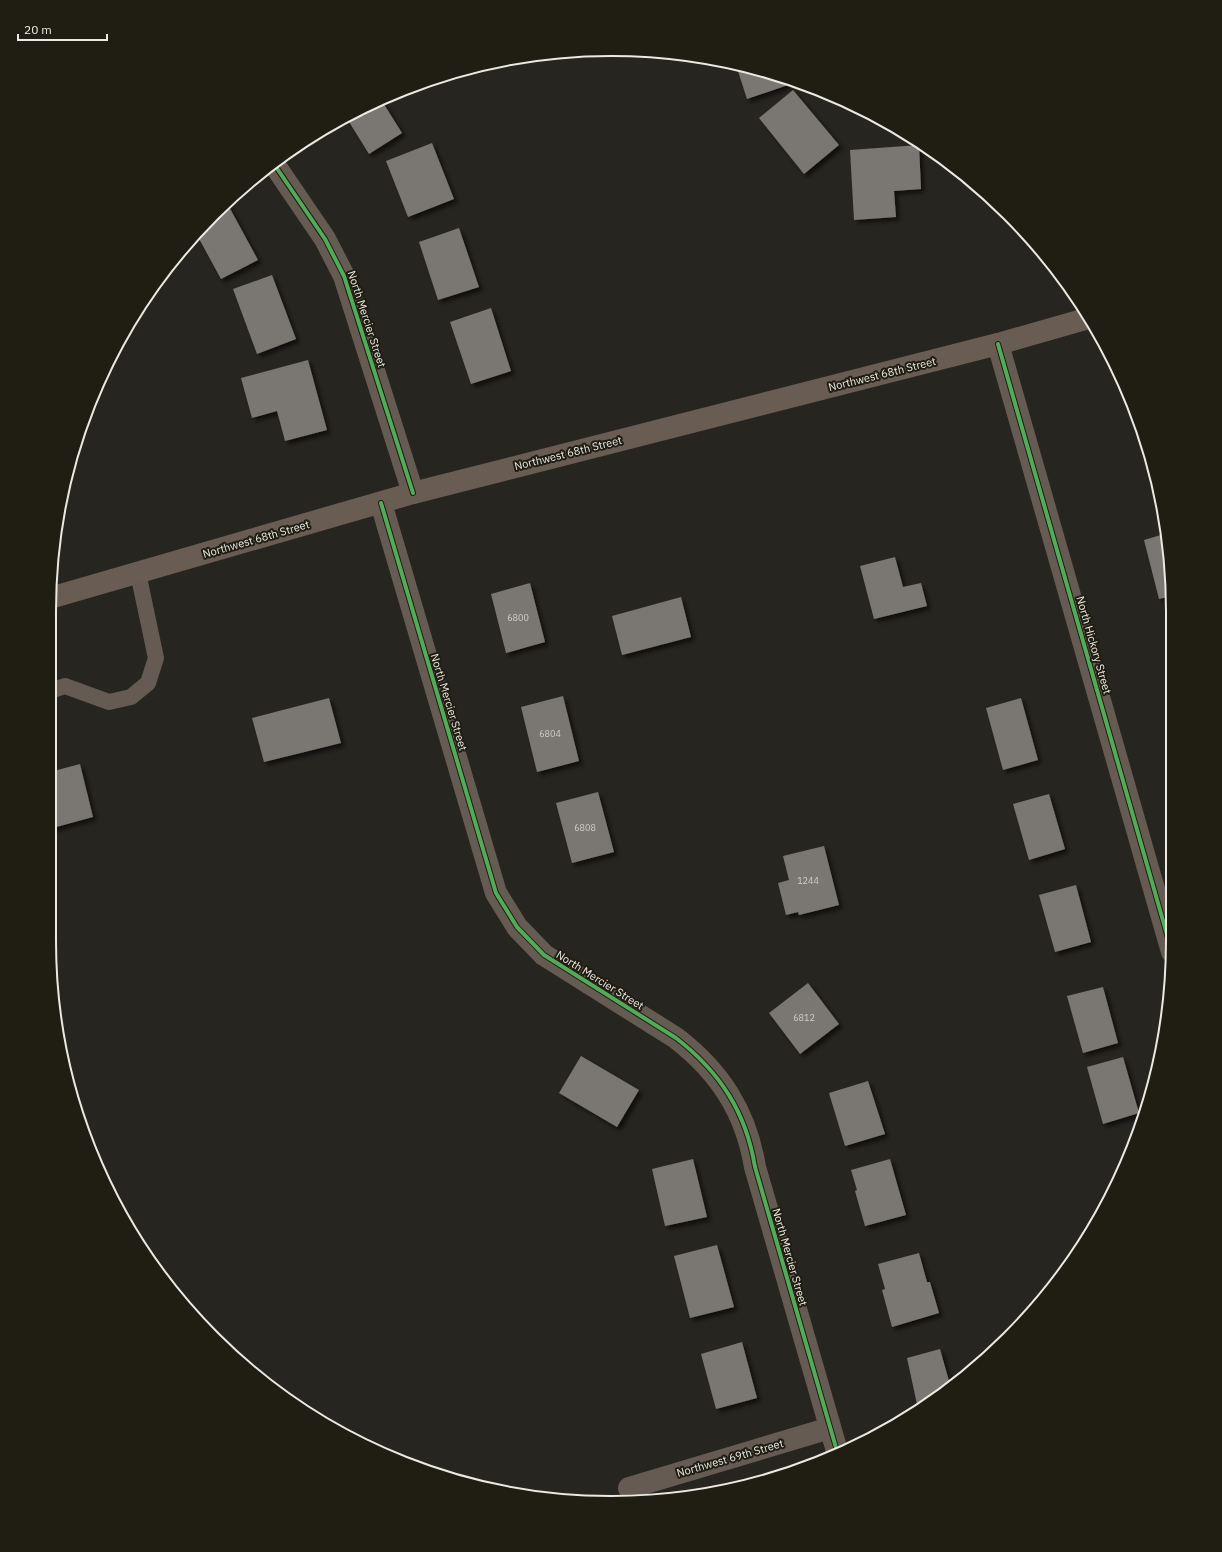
<svg xmlns="http://www.w3.org/2000/svg" width="1222" height="1552" font-family="'IBM Plex Sans',sans-serif">
<defs>
<filter id="shadow"><feDropShadow dx="3.5" dy="3.5" stdDeviation="2" flood-color="#0009"/></filter>
</defs>
<rect width="100%" height="100%" fill="#272520"/>
<g fill="#7a7672" filter="url(#shadow)">
<polygon points="736,65 756,68 786,79 788,85 747,99"/>
<polygon points="793,90 839,145 804,174 759,118"/>
<polygon points="382,101 402,133 369,154 346,117"/>
<polygon points="432,143 454,199 408,217 386,161"/>
<polygon points="919,145 921,189 894,191 896,217 854,220 850,150"/>
<polygon points="227,203 258,260 221,279 197,235"/>
<polygon points="459,228 479,287 438,300 419,242"/>
<polygon points="272,275 296,339 257,354 233,289"/>
<polygon points="491,308 511,371 471,384 450,322"/>
<polygon points="308,360 327,430 285,441 277,411 252,418 241,378"/>
<polygon points="1164,534 1172,574 1172,596 1159,599 1144,540"/>
<polygon points="895,557 903,587 921,583 927,606 874,619 860,566"/>
<polygon points="530,583 545,642 506,653 491,594"/>
<polygon points="681,597 691,637 622,655 612,616"/>
<polygon points="563,696 579,761 537,772 521,707"/>
<polygon points="329,698 341,743 264,762 252,718"/>
<polygon points="1021,698 1038,760 1003,770 986,708"/>
<polygon points="80,764 93,817 49,829 50,772"/>
<polygon points="598,792 614,852 572,863 556,803"/>
<polygon points="1049,794 1065,849 1029,860 1013,804"/>
<polygon points="824,846 839,905 799,915 798,912 786,915 778,883 789,880 783,856"/>
<polygon points="1076,885 1091,942 1055,952 1039,895"/>
<polygon points="808,983 839,1024 800,1054 769,1013"/>
<polygon points="1103,987 1118,1043 1083,1053 1067,996"/>
<polygon points="581,1056 639,1090 617,1127 559,1093"/>
<polygon points="1123,1057 1139,1113 1103,1124 1087,1067"/>
<polygon points="868,1081 885,1134 845,1146 829,1093"/>
<polygon points="693,1159 707,1217 665,1226 652,1169"/>
<polygon points="890,1159 906,1215 865,1226 855,1191 857,1190 851,1170"/>
<polygon points="717,1245 734,1307 690,1318 674,1256"/>
<polygon points="919,1253 927,1282 930,1282 939,1313 892,1327 882,1290 885,1289 878,1264"/>
<polygon points="742,1342 757,1398 716,1409 701,1354"/>
<polygon points="940,1349 949,1381 955,1380 955,1382 918,1409 907,1358"/>
</g>
<g fill="none" stroke-linecap="round" stroke-linejoin="round">
<polyline stroke="#665b52" stroke-width="16" points="50,691 65,686 109,702 131,697 148,683 156,658 138,573"/>
<g stroke="#665b52" stroke-width="22">
<polyline points="274,164 325,239 344,276 413,493"/>
<polyline points="998,344 1172,952"/>
<path d="M381,503L496,893L517,927L544,955L676,1038C720,1072 746,1112 755,1167L837,1451"/>
<polyline points="629,1488 830,1428"/>
</g>
<polyline stroke="#685c53" stroke-width="22" points="50,598 413,493 998,344 1089,318"/>
<defs>
<g id="cycleway">
<polyline points="274,164 325,239 344,276 413,493"/>
<polyline points="998,344 1172,952"/>
<path d="M381,503L496,893L517,927L544,955L676,1038C720,1072 746,1112 755,1167L837,1451"/>
</g>
</defs>
<use href="#cycleway" stroke="#201d13" stroke-width="6"/>
<use href="#cycleway" stroke="#51ab58" stroke-width="4"/>
</g>
<g text-anchor="middle" stroke-width="4" stroke-linejoin="round" paint-order="stroke">
<g font-size="9" fill="#d0ccc7">
<text x="518" y="621">6800</text>
<text x="550" y="737">6804</text>
<text x="585" y="831">6808</text>
<text x="808" y="884">1244</text>
<text x="804" y="1021">6812</text>
</g>
<g font-size="11" fill="#ece9e3" stroke="#201d13">
<text transform="translate(367 319) rotate(72)" y="4">North Mercier Street</text>
<text transform="translate(882 374) rotate(-14)" y="4">Northwest 68th Street</text>
<text transform="translate(568 453) rotate(-14)" y="4">Northwest 68th Street</text>
<text transform="translate(256 539) rotate(-16)" y="4">Northwest 68th Street</text>
<text transform="translate(1094 645) rotate(74)" y="4">North Hickory Street</text>
<text transform="translate(449 702) rotate(73)" y="4">North Mercier Street</text>
<text transform="translate(600 980) rotate(32)" y="4">North Mercier Street</text>
<text transform="translate(790 1257) rotate(74)" y="4">North Mercier Street</text>
<text transform="translate(730 1458) rotate(-16)" y="4">Northwest 69th Street</text>
</g>
</g>
<path d="M0 0H1222V1552H0ZM611 56H611A555 555 0 0 1 1166 611V941A555 555 0 0 1 611 1496H611A555 555 0 0 1 56 941V611A555 555 0 0 1 611 56Z" fill="#201d13" fill-rule="evenodd"/>
<path fill="none" stroke="#ece9e3" stroke-width="2" d="M611 56H611A555 555 0 0 1 1166 611V941A555 555 0 0 1 611 1496H611A555 555 0 0 1 56 941V611A555 555 0 0 1 611 56Z"/>
<path d="M18 34v6h89v-6" fill="none" stroke="#ece9e3" stroke-width="2"/>
<text x="24" y="34" font-size="12" fill="#ece9e3" stroke="#201d13" stroke-width="3" paint-order="stroke">20 m</text>
</svg>
